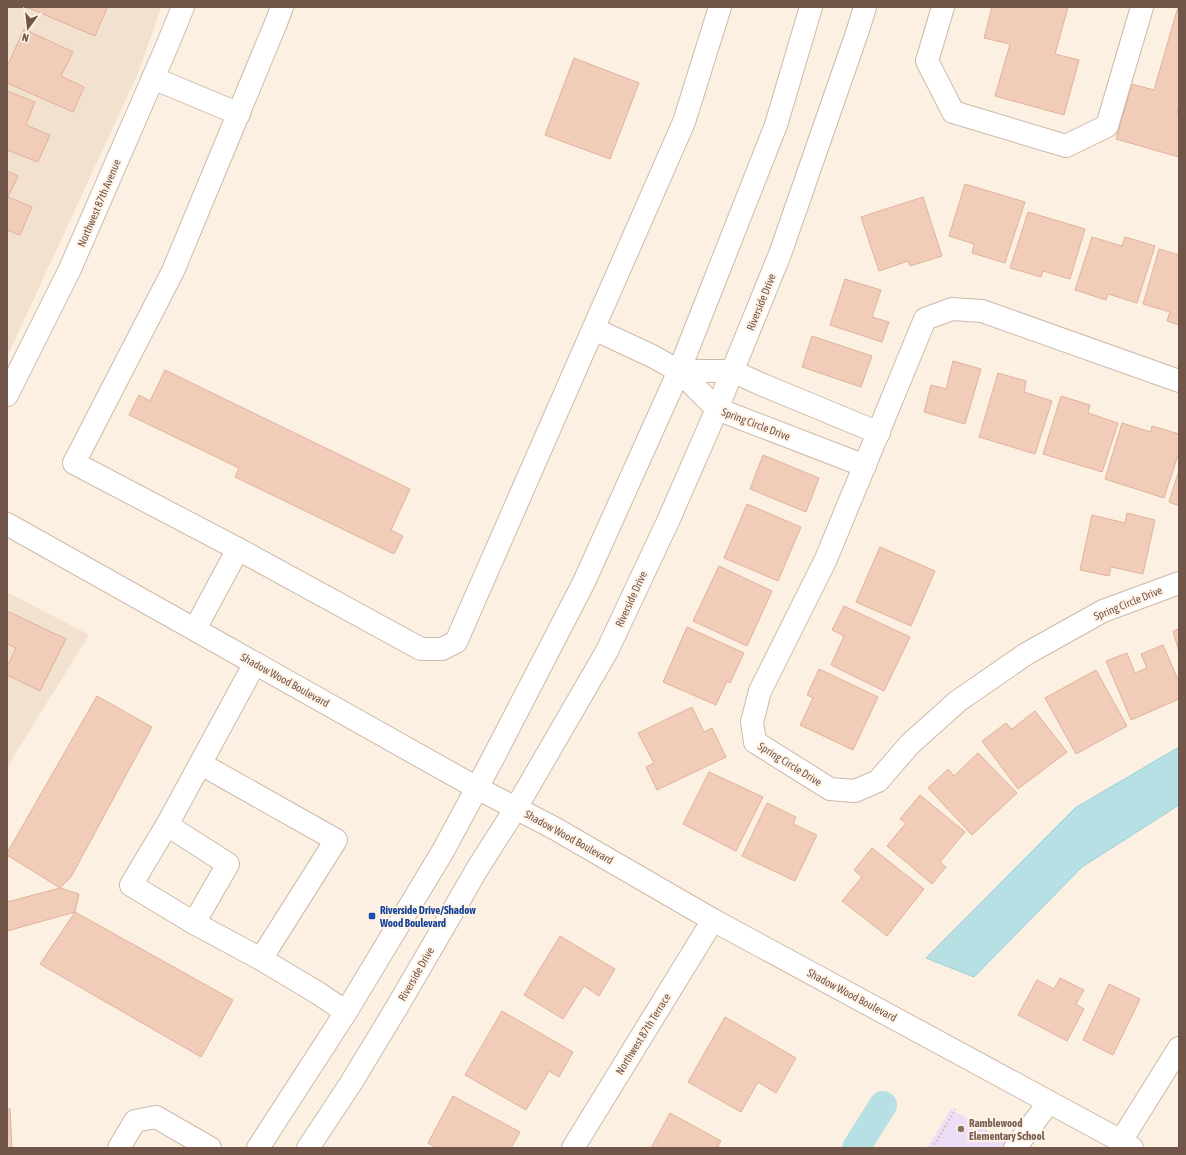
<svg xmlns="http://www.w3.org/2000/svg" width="1186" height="1155" font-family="'Asap Condensed',sans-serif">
<rect width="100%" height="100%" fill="#fbf0e1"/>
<g fill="#f3e1d0">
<polygon points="7,7 161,7 139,71 7,357"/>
<polygon points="7,592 89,635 15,754 7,769"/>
</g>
<polygon fill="#eddef7" points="951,1109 1017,1148 927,1148"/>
<polygon fill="#b6e0e4" stroke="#9dd0d6" points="1179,747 1179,805 1082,867 974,977 926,958 1075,808"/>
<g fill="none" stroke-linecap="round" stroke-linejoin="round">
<polyline stroke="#b6e0e4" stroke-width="28" points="856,1148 883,1105"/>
</g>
<g fill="#f0ccb9" stroke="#e2b29a">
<polygon points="26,7 105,7 107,8 95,36"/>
<polygon points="992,7 1068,7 1055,54 1079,60 1064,115 995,96 1010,44 984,38"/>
<polygon points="1178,7 1179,7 1179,107 1177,113 1179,114 1179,157 1116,139 1132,84 1154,90"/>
<polygon points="24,29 73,52 61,76 84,87 73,112 7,83 7,67"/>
<polygon points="574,58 639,83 610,159 545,135"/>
<polygon points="7,91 35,102 26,125 50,135 38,162 7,150"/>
<polygon points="7,171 18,176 8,197 32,207 20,235 7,230"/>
<polygon points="965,184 1025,202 1005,263 972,253 974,244 949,236"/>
<polygon points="923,197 942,256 910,266 908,261 879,271 861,217"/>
<polygon points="1028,212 1085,229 1070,279 1043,271 1041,277 1010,268"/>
<polygon points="1092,237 1122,246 1125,237 1155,246 1137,303 1108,294 1106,300 1075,290"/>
<polygon points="1159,249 1179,255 1179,325 1167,321 1170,312 1143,304"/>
<polygon points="845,279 881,290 872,317 889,322 882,342 830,325"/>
<polygon points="812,336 872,356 861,387 802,367"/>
<polygon points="953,361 981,369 965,424 924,412 931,385 946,389"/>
<polygon points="165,370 410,489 391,530 403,536 394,554 235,477 239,468 129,415 139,395 150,401"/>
<polygon points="998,373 1026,381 1024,392 1052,401 1035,454 979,437"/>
<polygon points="1061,396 1090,405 1088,413 1118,423 1102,472 1043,454"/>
<polygon points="1122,423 1151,432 1152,426 1179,434 1179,452 1164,498 1105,479"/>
<polygon points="763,455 819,478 806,512 750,489"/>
<polygon points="1179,470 1179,506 1169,502"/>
<polygon points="747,504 801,527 778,581 724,558"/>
<polygon points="1127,513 1155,520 1143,574 1111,567 1109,576 1080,570 1092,515 1125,523"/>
<polygon points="880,547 935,571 911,626 856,602"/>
<polygon points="719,566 772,591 747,646 693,621"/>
<polygon points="844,606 910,637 884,691 831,665 844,636 832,630"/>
<polygon points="7,611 66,639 40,691 7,675 7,667 16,648 7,644"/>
<polygon points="687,627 744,653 730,683 727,681 716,705 663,682"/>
<polygon points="1179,629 1179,652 1173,631"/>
<polygon points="1163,645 1179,682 1179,699 1131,720 1106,661 1127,653 1135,673 1147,668 1141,654"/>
<polygon points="819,669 878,697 853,750 800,725 813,698 807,695"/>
<polygon points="1096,670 1127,726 1076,754 1045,698"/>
<polygon points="97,696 152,727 71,877 60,888 7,855 7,853"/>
<polygon points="692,707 704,732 712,728 726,757 657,790 646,767 654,763 638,733"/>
<polygon points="1035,711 1067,752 1018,789 982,741 1006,723 1012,729"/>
<polygon points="978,753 1017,793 972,835 928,788 948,769 954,776"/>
<polygon points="709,772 763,797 736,851 683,824"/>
<polygon points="920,795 965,832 940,862 946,867 932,884 887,846 906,823 900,819"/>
<polygon points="767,803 796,817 793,824 817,835 795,881 742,856"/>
<polygon points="872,848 924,889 887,936 842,901 862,877 854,870"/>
<polygon points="60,888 79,894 75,912 7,931 7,902"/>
<polygon points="75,912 233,1000 201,1057 40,964"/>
<polygon points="560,936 615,969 599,996 584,986 563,1019 524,995"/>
<polygon points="1060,978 1084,990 1076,1004 1084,1009 1067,1041 1018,1015 1037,980 1054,989"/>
<polygon points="1109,984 1140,999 1113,1055 1083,1040"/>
<polygon points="502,1011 573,1052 559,1077 549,1071 526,1110 465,1075"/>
<polygon points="725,1017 796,1058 776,1093 758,1082 741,1112 688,1082"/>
<polygon points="453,1096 520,1132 511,1148 436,1148 428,1143"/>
<polygon points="7,1109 10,1109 12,1148 7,1148"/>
<polygon points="670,1113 721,1141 717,1148 651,1148"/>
</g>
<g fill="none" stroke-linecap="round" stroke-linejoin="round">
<defs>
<g id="minor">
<polyline points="282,7 276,23 173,271 74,463 238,549 421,649 442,649 456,642 684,122 720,7"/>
<polyline points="943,7 927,61 953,112 1066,146 1107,126 1142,7"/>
<polyline points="153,78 239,114"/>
<polyline points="594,329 652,356 679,371 717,409 865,466"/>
<polyline points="679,371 732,371 763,385 879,433"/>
<polyline points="1179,381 982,311 952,309 925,319 826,559 760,691 752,722 755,742 830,789 855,791 878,781 910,744 958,701 1026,654 1103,611 1179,583"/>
<polyline points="7,395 70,269 167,46 183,7"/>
<polyline points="7,524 477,788 554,828 713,920 1121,1141 1132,1148"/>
<polyline points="195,629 238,549"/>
<polyline points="255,663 167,825 131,885 194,923 261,959 318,993 346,1012"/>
<polyline points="201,764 336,840 261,959"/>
<polyline points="167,825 228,864 194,923"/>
<polyline points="1121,1141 1179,1048"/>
<polyline points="119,1148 135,1121 156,1117 210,1148"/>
<polyline points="258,1148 346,1012 443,851 492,760 584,582 679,371 776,125 811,7"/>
<polyline points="308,1148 351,1083 397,1007 479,866 516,808 607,651 669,519 717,409 780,254 858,30 865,7"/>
<polyline points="573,1148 713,920"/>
<polyline points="1015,1148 1049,1102"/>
</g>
</defs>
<use href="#minor" stroke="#ceb9ab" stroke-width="24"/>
<polyline stroke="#d5b09d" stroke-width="2.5" stroke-dasharray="1 3" stroke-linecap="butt" points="933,1148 955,1109"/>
<use href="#minor" stroke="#fff" stroke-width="22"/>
</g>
<rect fill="#1a4fb4" stroke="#fff4e7" stroke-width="1.5" x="368" y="912" width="8" height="8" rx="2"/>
<circle fill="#8d6e63" stroke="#fff4e7" stroke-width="1.5" cx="961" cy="1129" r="4"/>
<g text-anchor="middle" stroke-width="4" stroke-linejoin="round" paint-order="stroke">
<g font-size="11" fill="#725549" stroke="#fff4e7">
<text transform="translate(99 203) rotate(-67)" y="4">Northwest 87th Avenue</text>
<text transform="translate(761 302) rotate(-68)" y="4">Riverside Drive</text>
<text transform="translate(756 424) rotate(21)" y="4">Spring Circle Drive</text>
<text transform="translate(631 599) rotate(-65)" y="4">Riverside Drive</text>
<text transform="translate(1128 603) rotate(-22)" y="4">Spring Circle Drive</text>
<text transform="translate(285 680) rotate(29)" y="4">Shadow Wood Boulevard</text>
<text transform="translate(790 764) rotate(32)" y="4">Spring Circle Drive</text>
<text transform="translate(569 837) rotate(29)" y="4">Shadow Wood Boulevard</text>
<text transform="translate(416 974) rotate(-60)" y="4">Riverside Drive</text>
<text transform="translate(852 995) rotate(28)" y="4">Shadow Wood Boulevard</text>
<text transform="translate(643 1034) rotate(-58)" y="4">Northwest 87th Terrace</text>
</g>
<g font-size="11" font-weight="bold" fill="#164399" stroke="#fff4e7" text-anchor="start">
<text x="380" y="914">Riverside Drive/Shadow<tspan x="380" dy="13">Wood Boulevard</tspan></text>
</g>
<g font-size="11" font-weight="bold" fill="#785e54" stroke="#fff4e7" text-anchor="start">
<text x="969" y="1127">Ramblewood<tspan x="969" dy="13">Elementary School</tspan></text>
</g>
</g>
<rect width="1186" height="1155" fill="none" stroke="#725549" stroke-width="16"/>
<g transform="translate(28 28) rotate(195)" stroke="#fff4e7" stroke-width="3" paint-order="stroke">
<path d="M0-3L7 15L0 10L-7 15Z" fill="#725549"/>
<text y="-6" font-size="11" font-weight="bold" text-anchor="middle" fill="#725549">N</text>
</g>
</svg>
